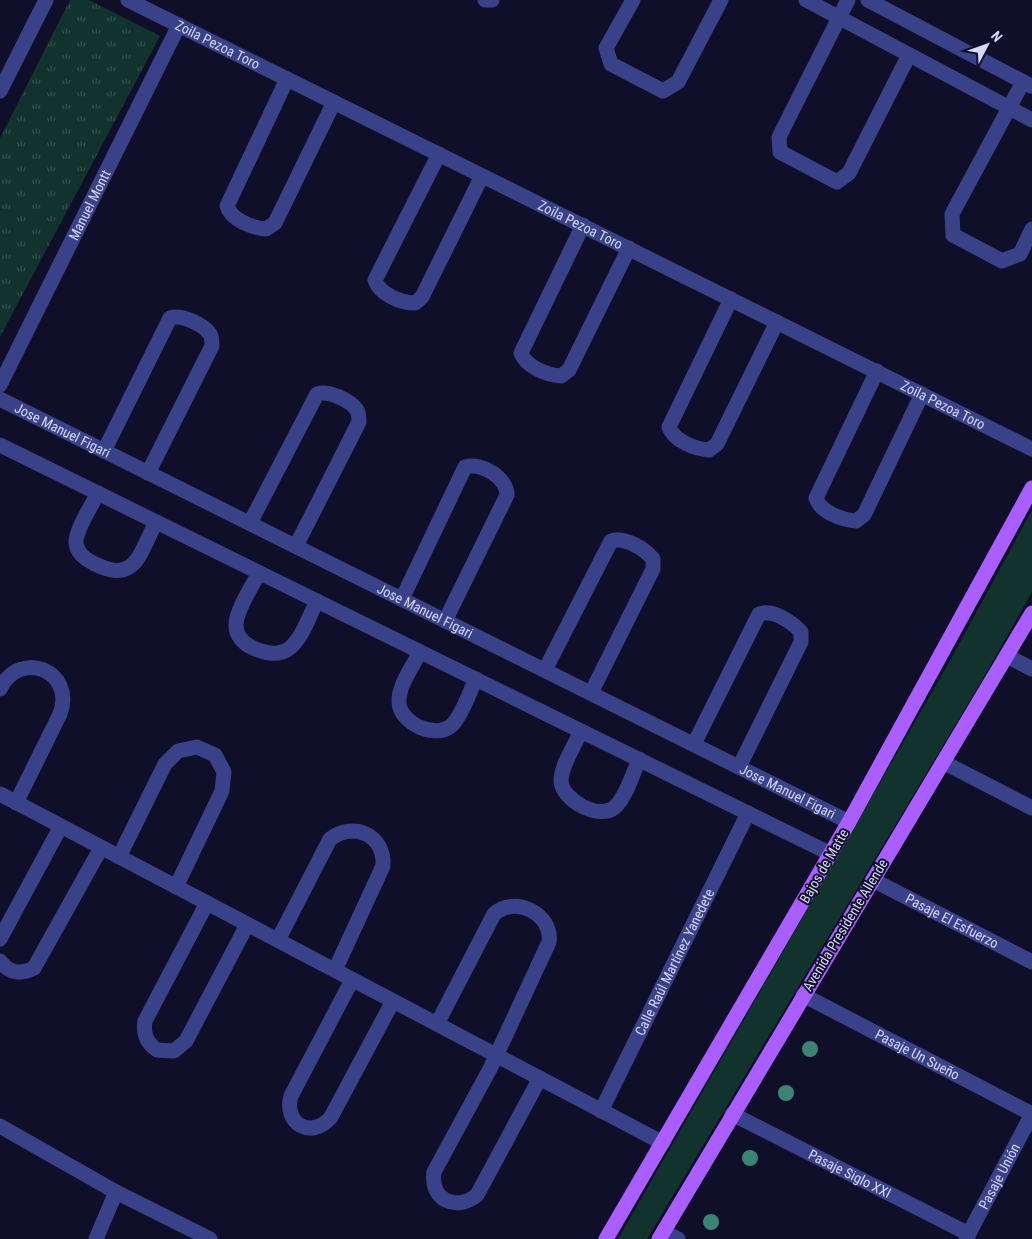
<svg xmlns="http://www.w3.org/2000/svg" width="1032" height="1239" font-family="'Roboto Condensed',sans-serif">
<defs>
<pattern id="park-tufts" width="24" height="20" patternUnits="userSpaceOnUse" patternTransform="scale(1.25)"><rect width="24" height="20" fill="#12332d"/><path d="M3 7l-1-3M5 7V3M7 7l1-3M15 17l-1-3M17 17v-4M19 17l1-3" fill="none" stroke="#34504c"/></pattern>
</defs>
<rect width="100%" height="100%" fill="#100f29"/>
<polygon fill="#12332d" points="1032,510 1032,592 981,682 647,1239 618,1239 947,666"/>
<polygon fill="url(#park-tufts)" points="70,0 89,0 160,36 0,337 0,138"/>
<g fill="none" stroke-linecap="round" stroke-linejoin="round">
<g stroke="#394289" stroke-width="15">
<path id="s1" d="M128,0L1032,449"/>
<polyline points="485,0 492,0"/>
<polyline points="633,0 606,48 611,64 663,91 678,82 721,0"/>
<polyline points="806,0 1032,120"/>
<polyline points="848,0 779,137 780,152 837,182 849,173 909,55"/>
<polyline points="868,0 1031,86"/>
<path d="M287,79L227,206C231,220 253,228 266,229L275,223L334,102"/>
<polyline points="1023,82 952,214 953,235 1002,261 1020,254 1032,229"/>
<polyline points="0,91 46,0"/>
<path d="M439,154L375,280C379,294 401,303 415,303L422,297L482,176"/>
<path d="M583,225L521,353C526,367 547,375 561,376L569,370L629,248"/>
<path d="M731,299L669,427C674,441 695,449 709,450L717,444L777,322"/>
<path d="M877,371L816,498C820,512 842,520 856,521L864,515L922,394"/>
<path id="s2" d="M0,385L179,25"/>
<path id="s3" d="M0,399L849,822"/>
<polyline points="0,445 831,854"/>
<path d="M104,451L170,318C181,314 203,324 210,334C212,337 212,341 212,346L148,473"/>
<path d="M98,493C92,505 75,531 76,543C77,553 84,558 93,563C135,585 139,555 156,522"/>
<path d="M250,523L317,394C328,390 350,400 357,410C359,414 359,418 359,422L296,546"/>
<path d="M259,573C252,586 235,612 236,626C236,635 243,643 251,647C294,668 301,633 317,601"/>
<path d="M402,599L465,467C482,462 507,478 507,495L445,621"/>
<path d="M420,652C413,666 398,686 399,702C399,723 437,741 453,724C463,713 469,693 476,679"/>
<polyline points="1007,656 1032,669"/>
<path d="M545,670L611,541C625,537 644,548 653,559V569L591,693"/>
<path d="M0,689C20,648 76,671 60,714L16,803"/>
<path d="M581,731C575,745 561,765 561,781C562,800 599,821 615,807C626,797 633,774 639,759"/>
<path d="M694,744L759,614C773,609 792,622 801,632V642L739,767"/>
<polyline points="943,762 1032,808"/>
<polyline points="0,794 663,1143"/>
<polyline points="119,857 165,764 178,751 197,747 215,755 224,772 222,791 176,887"/>
<path id="s4" d="M873,880L1032,962"/>
<path d="M207,903L145,1021C143,1034 146,1042 157,1050L174,1051L186,1041L247,925"/>
<polyline points="0,939 61,826"/>
<path d="M278,940L330,839C354,821 385,835 383,866L335,970"/>
<path d="M0,961C9,973 20,975 34,968L101,848"/>
<path d="M352,980L291,1096C283,1124 312,1140 331,1117L393,1001"/>
<path id="s5" d="M803,995L1032,1114"/>
<path d="M437,1024L494,914C515,895 553,914 549,942L491,1067L434,1172C430,1200 456,1212 477,1195L540,1078"/>
<path id="s6" d="M601,1111L748,813"/>
<path id="s7" d="M732,1114L969,1234"/>
<polyline points="0,1126 116,1192 210,1239"/>
<polyline points="664,1232 678,1239"/>
<polyline points="96,1239 116,1192"/>
<path id="s8" d="M966,1239L1032,1114"/>
</g>
<g stroke="#ab5eff" stroke-width="15">
<polyline points="606,1239 849,822 1032,488"/>
<polyline points="659,1239 1032,613"/>
</g>
</g>
<g fill="#3b8473">
<circle cx="810" cy="1049" r="8"/>
<circle cx="786" cy="1093" r="8"/>
<circle cx="750" cy="1158" r="8"/>
<circle cx="711" cy="1222" r="8"/>
</g>
<g text-anchor="middle" stroke-width="4" stroke-linejoin="round" paint-order="stroke">
<g font-size="14" fill="#d7d8ff" stroke="#100f29">
<text dy="5" stroke="none"><textPath href="#s1" startOffset="100">Zoila Pezoa Toro</textPath></text>
<text dy="5" stroke="none"><textPath href="#s2" startOffset="201">Manuel Montt</textPath></text>
<text dy="5" stroke="none"><textPath href="#s1" startOffset="505">Zoila Pezoa Toro</textPath></text>
<text dy="5" stroke="none"><textPath href="#s1" startOffset="910">Zoila Pezoa Toro</textPath></text>
<text dy="5" stroke="none"><textPath href="#s3" startOffset="70">Jose Manuel Figari</textPath></text>
<text dy="5" stroke="none"><textPath href="#s3" startOffset="475">Jose Manuel Figari</textPath></text>
<text dy="5" stroke="none"><textPath href="#s3" startOffset="880">Jose Manuel Figari</textPath></text>
<text transform="translate(824 866) rotate(-60)" y="5">Bajos de Matte</text>
<text dy="5" stroke="none"><textPath href="#s4" startOffset="89">Pasaje El Esfuerzo</textPath></text>
<text transform="translate(845 925) rotate(-59)" y="5">Avenida Presidente Allende</text>
<text dy="5" stroke="none"><textPath href="#s6" startOffset="166">Calle Raúl Martínez Yanedete</textPath></text>
<text dy="5" stroke="none"><textPath href="#s5" startOffset="129">Pasaje Un Sueño</textPath></text>
<text dy="5" stroke="none"><textPath href="#s7" startOffset="132">Pasaje Siglo XXI</textPath></text>
<text dy="5" stroke="none"><textPath href="#s8" startOffset="71">Pasaje Unión</textPath></text>
</g>
</g>
<g transform="translate(987 45) rotate(49)" stroke="#100f29" stroke-width="4" paint-order="stroke">
<path d="M0-4L9 19L0 12L-9 19Z" fill="#d7d8ff"/>
<text y="-8" font-size="14" font-weight="bold" text-anchor="middle" fill="#d7d8ff">N</text>
</g>
</svg>
